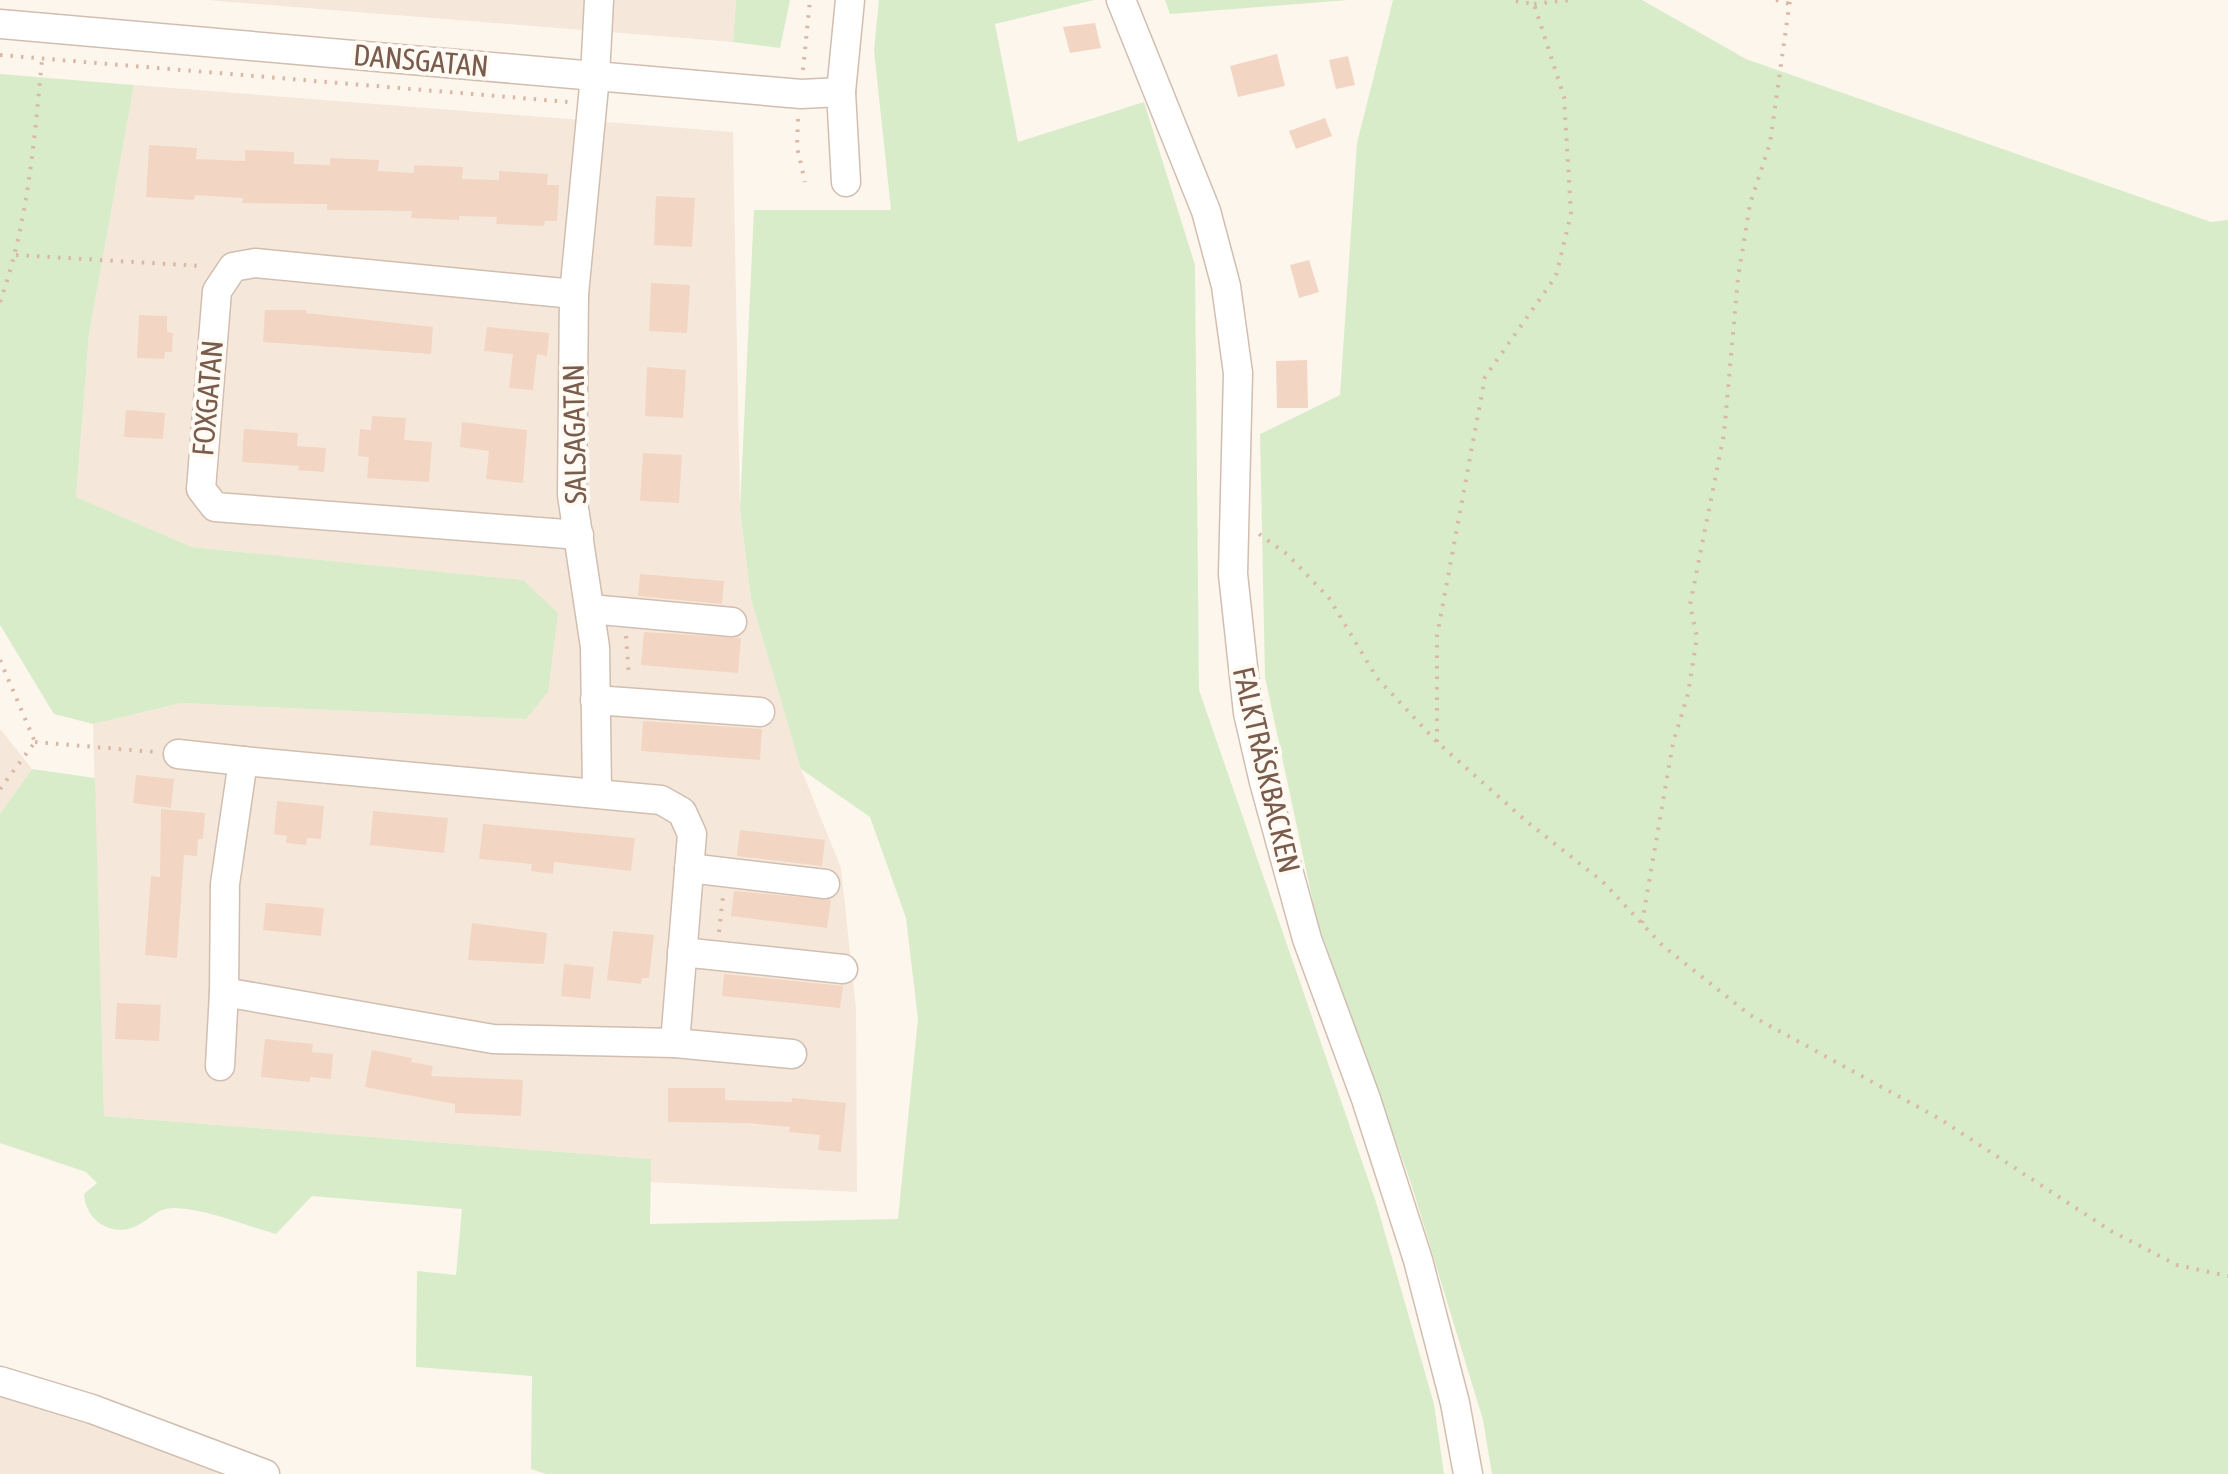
<svg xmlns="http://www.w3.org/2000/svg" width="2228" height="1474" font-family="'Asap Condensed',sans-serif">
<rect width="100%" height="100%" fill="#fdf6ec"/>
<g fill="#f5e8da">
<polygon points="207,0 736,0 733,42"/>
<polygon points="134,85 733,132 740,509 751,599 801,769 841,868 856,1008 857,1192 650,1182 650,1159 104,1116 93,724 181,703 526,719 523,580 192,547 76,497 89,334"/>
<polygon points="0,729 32,769 0,814"/>
<polygon points="0,1391 172,1453 222,1474 0,1474"/>
</g>
<g fill="#d8ecc9">
<polygon points="736,0 790,0 780,48 733,42"/>
<path d="M879,0H1094L995,24L1018,142L1144,102L1195,265L1199,690L1376,1202L1434,1404L1444,1474H546L531,1469L532,1376L416,1367L417,1271L456,1275L462,1209L312,1196L276,1234C244,1225 209,1210 176,1208C156,1207 151,1220 134,1227C110,1237 85,1219 84,1194L97,1183L86,1172L0,1143V814L32,769L95,778L104,1116L651,1159L650,1224L898,1219L918,1019L906,918L870,817L801,769L751,599L740,509L754,210H891L874,50Z"/>
<polygon points="1165,0 1348,0 1170,14"/>
<polygon points="1393,0 1642,0 1746,59 2211,222 2228,220 2228,1474 1492,1474 1483,1420 1411,1183 1317,921 1265,677 1260,434 1340,395 1357,143"/>
<polygon points="0,74 134,85 89,334 76,497 192,547 523,580 558,613 548,692 526,719 181,703 93,724 54,714 0,625"/>
</g>
<g fill="#f3d5c3">
<polygon points="1095,23 1101,48 1070,53 1063,27"/>
<polygon points="1277,54 1285,86 1238,97 1230,66"/>
<polygon points="1348,56 1355,85 1336,89 1329,60"/>
<polygon points="1325,118 1332,136 1296,149 1289,131"/>
<polygon points="149,145 197,148 196,159 245,161 245,150 294,152 294,164 330,165 330,158 379,160 378,171 414,173 414,165 463,167 462,179 499,180 499,171 548,174 547,185 559,185 557,221 545,221 544,226 496,224 497,217 459,216 459,220 411,218 412,211 327,210 327,204 242,203 243,198 195,195 194,200 146,197"/>
<polygon points="656,196 695,198 692,247 654,245"/>
<polygon points="1309,260 1319,292 1299,298 1290,265"/>
<polygon points="651,283 690,285 687,333 649,331"/>
<polygon points="265,310 306,310 306,313 433,327 431,354 263,342"/>
<polygon points="139,315 167,316 167,332 173,333 172,352 165,352 164,359 137,358"/>
<polygon points="487,327 549,333 547,356 537,354 533,390 509,388 513,354 484,351"/>
<polygon points="1307,360 1308,408 1277,408 1276,361"/>
<polygon points="647,367 686,370 683,418 645,416"/>
<polygon points="126,410 165,413 163,439 124,437"/>
<polygon points="372,416 406,418 404,440 432,442 429,482 367,478 369,457 358,456 360,429 371,430"/>
<polygon points="462,422 527,430 523,483 486,479 489,451 460,447"/>
<polygon points="244,429 298,433 297,446 326,448 324,472 298,470 299,466 242,462"/>
<polygon points="643,453 682,455 679,503 640,501"/>
<polygon points="640,574 724,581 722,604 638,596"/>
<polygon points="644,632 741,638 738,673 641,665"/>
<polygon points="643,721 762,729 760,760 641,751"/>
<polygon points="136,775 174,779 171,808 133,803"/>
<polygon points="277,801 324,806 321,839 307,838 306,845 286,843 287,836 274,834"/>
<polygon points="161,809 205,813 203,839 198,839 197,856 184,855 177,958 145,955 151,876 160,877"/>
<polygon points="373,811 448,818 444,853 370,845"/>
<polygon points="483,824 635,838 631,871 554,862 553,874 531,871 532,864 479,859"/>
<polygon points="740,830 825,840 822,866 737,856"/>
<polygon points="734,891 831,900 827,928 731,916"/>
<polygon points="266,903 324,908 321,936 263,930"/>
<polygon points="472,923 547,933 544,964 468,960"/>
<polygon points="613,931 654,935 649,978 642,978 641,984 607,980"/>
<polygon points="564,964 594,967 590,999 561,996"/>
<polygon points="724,974 843,986 840,1008 722,996"/>
<polygon points="117,1003 161,1005 159,1041 115,1039"/>
<polygon points="265,1039 313,1044 312,1052 333,1054 331,1079 310,1077 310,1082 261,1077"/>
<polygon points="372,1050 412,1058 411,1062 433,1066 431,1076 523,1080 521,1116 455,1113 455,1104 365,1087"/>
<polygon points="668,1088 725,1088 725,1100 792,1102 792,1098 846,1103 841,1152 818,1150 820,1135 789,1132 790,1127 747,1123 668,1122"/>
</g>
<g fill="none" stroke-linecap="round" stroke-linejoin="round">
<defs>
<g id="minor">
<polyline points="1121,0 1206,211 1226,286 1238,373 1233,574 1248,713 1264,782 1307,939 1366,1099 1418,1260 1455,1403 1468,1474"/>
<polyline points="0,24 801,94 841,92"/>
<polyline points="846,182 841,92 850,0"/>
<polyline points="574,294 255,263 233,267 217,291 201,489 215,507 579,535"/>
<polyline points="590,609 732,622"/>
<polyline points="595,700 760,712"/>
<polyline points="178,754 243,761"/>
<polygon points="243,761 661,800 682,812 692,834 675,1043 493,1039 224,992 225,884"/>
<polyline points="597,791 595,647 572,495 574,294 595,76 599,0"/>
<polyline points="689,868 825,884"/>
<polyline points="682,952 843,969"/>
<polyline points="675,1043 792,1054"/>
<polyline points="220,1066 224,992"/>
<polyline points="0,1381 92,1409 265,1474"/>
</g>
</defs>
<use href="#minor" stroke="#d1beb0" stroke-width="31"/>
<g stroke="#d9b8a5" stroke-width="4" stroke-dasharray="2.5 8" stroke-linecap="butt">
<polyline points="1776,0 1790,4"/>
<polyline points="1534,4 1569,0"/>
<polyline points="0,55 569,102"/>
<polyline points="803,70 810,0"/>
<polyline points="798,119 797,147 805,182"/>
<polyline points="16,255 201,266"/>
<path d="M0,302C28,223 34,143 42,60"/>
<polyline points="1259,534 1288,555 1329,598 1377,678 1437,742 1526,821 1603,882 1663,946 1750,1015 1940,1119 2111,1231 2177,1265 2228,1276"/>
<polyline points="626,636 629,677"/>
<polyline points="0,660 35,742"/>
<polyline points="35,742 155,752"/>
<polyline points="1437,742 1437,636 1485,377 1556,276 1571,214 1564,97 1534,4 1510,0"/>
<polyline points="0,789 35,742"/>
<polyline points="1642,923 1673,743 1688,694 1697,637 1690,605 1724,434 1738,278 1750,204 1770,143 1790,0"/>
<polyline points="719,932 723,897"/>
</g>
<use href="#minor" stroke="#fff" stroke-width="28"/>
</g>
<g text-anchor="middle" stroke-width="8" stroke-linejoin="round" paint-order="stroke">
<g font-size="30" fill="#7a5c4d" stroke="#fffaf3">
<text transform="translate(421 61) rotate(5)" y="10">DANSGATAN</text>
<text transform="translate(208 398) rotate(-85)" y="10">FOXGATAN</text>
<text transform="translate(575 434) rotate(-91)" y="10">SALSAGATAN</text>
<text transform="translate(1266 770) rotate(77)" y="10">FALKTRÄSKBACKEN</text>
</g>
</g>
</svg>
